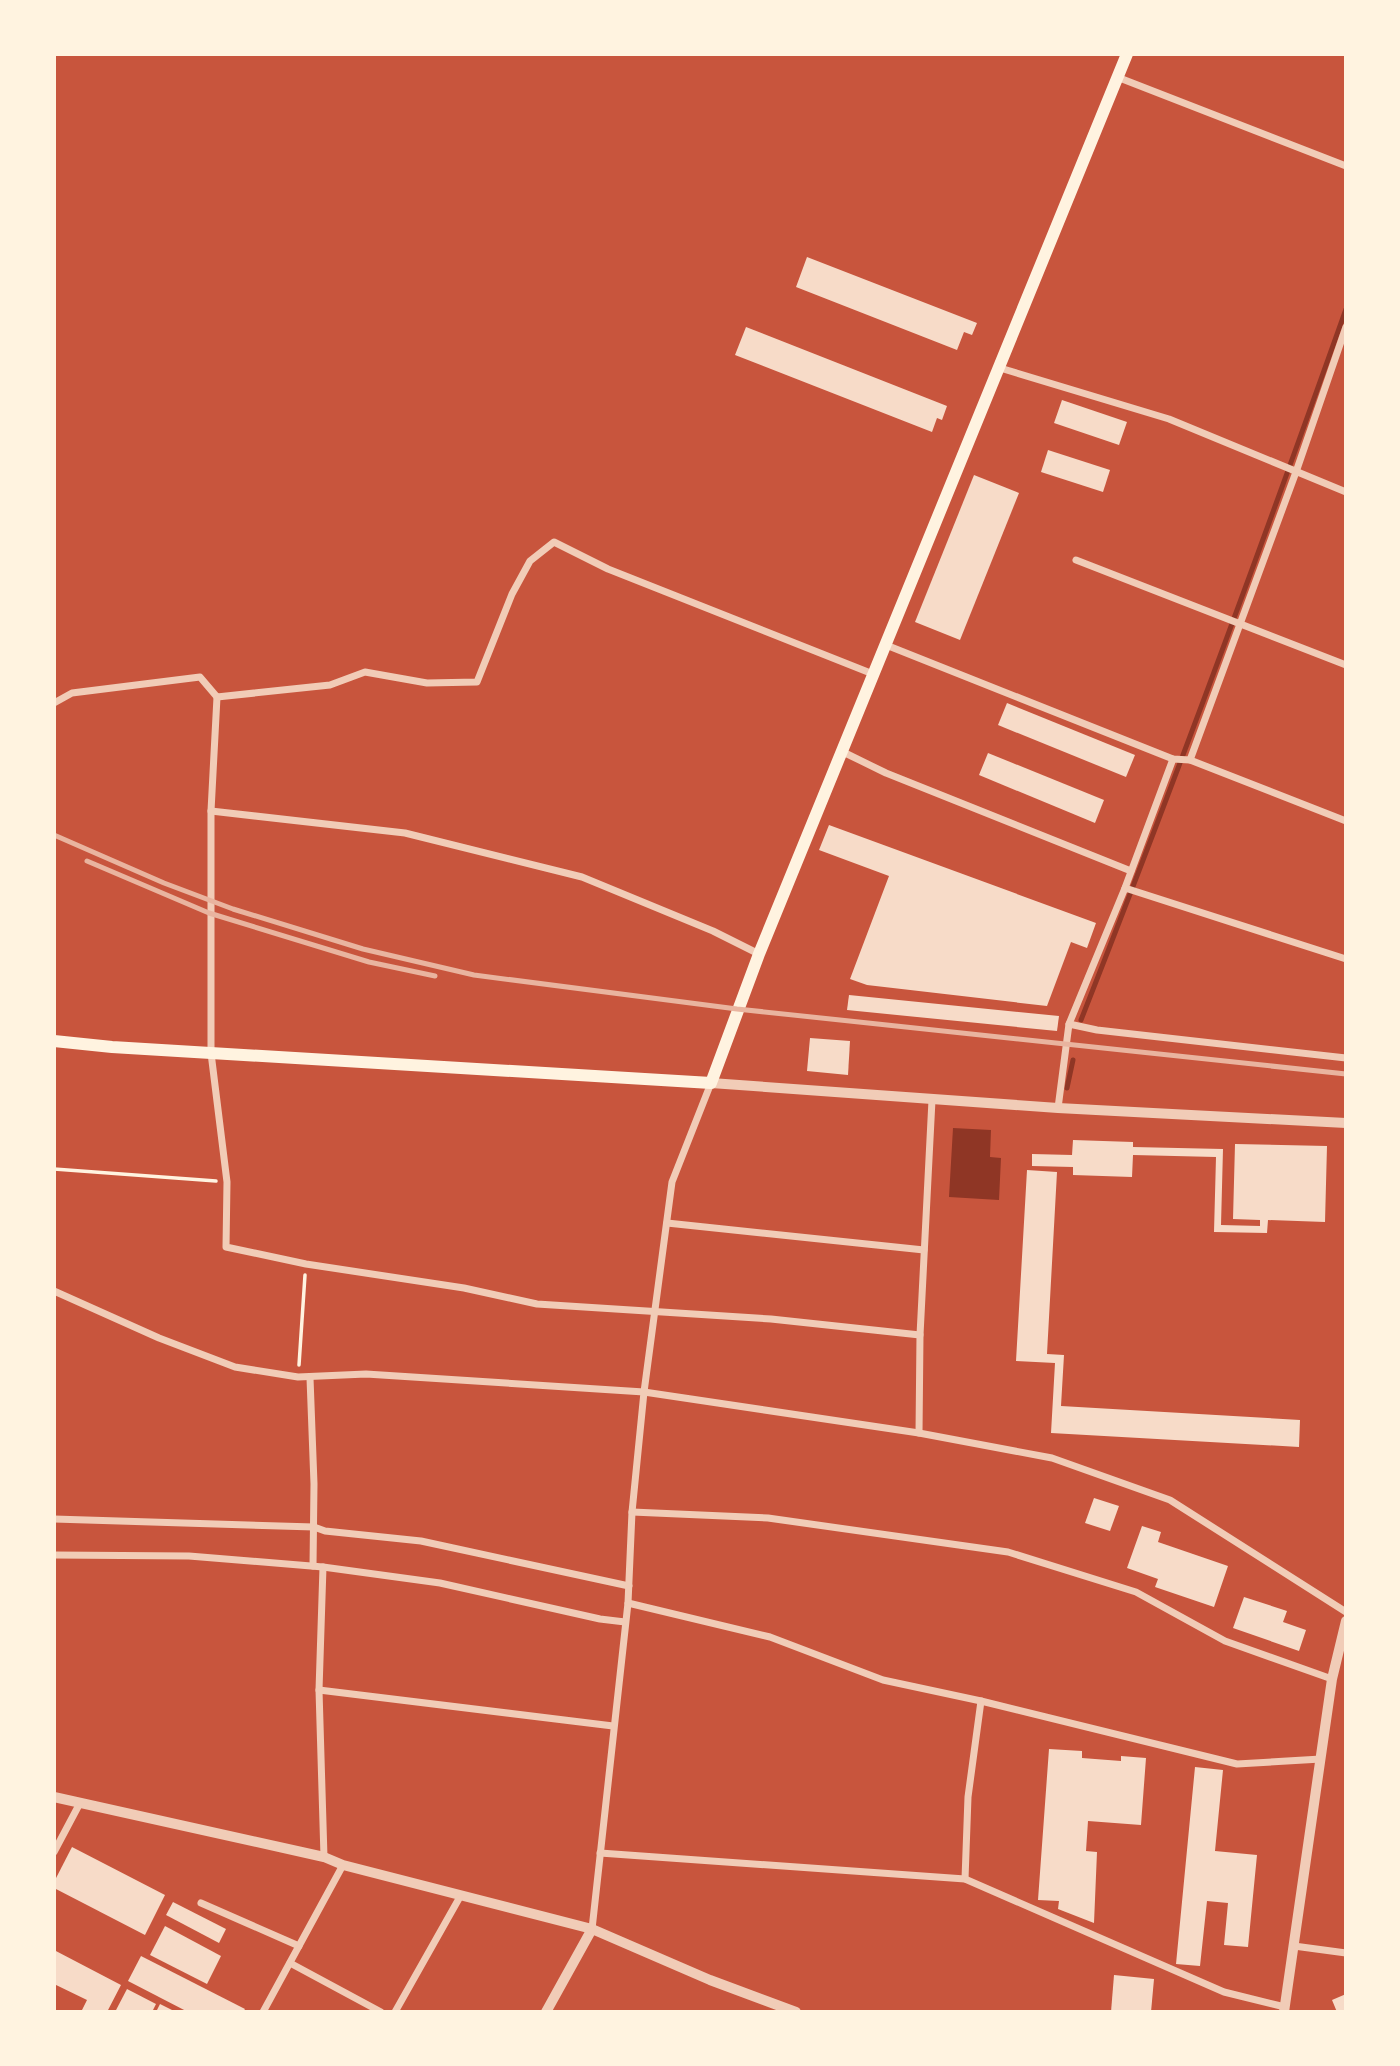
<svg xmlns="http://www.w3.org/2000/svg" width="1400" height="2066" font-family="'PT Sans',sans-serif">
<rect width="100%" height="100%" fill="#c8553d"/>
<polygon fill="#8f3625" points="953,1128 991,1130 990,1157 1001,1158 999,1200 949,1197"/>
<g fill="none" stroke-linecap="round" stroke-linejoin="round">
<g stroke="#8f3625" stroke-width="5">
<path d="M1081,1020C1174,784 1261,548 1346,309"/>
<polyline points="1067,1088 1073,1060"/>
</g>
</g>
<g fill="#f7dbc8">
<polygon points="807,257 977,323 972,335 964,332 957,350 796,287"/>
<polygon points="746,327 947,406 942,420 937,418 932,432 735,355"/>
<polygon points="1062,400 1127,422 1119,445 1054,423"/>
<polygon points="1048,450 1110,470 1103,492 1041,472"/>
<polygon points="974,475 1019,493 960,640 915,622"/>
<polygon points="1007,703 1135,755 1126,777 998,725"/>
<polygon points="988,753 1104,800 1095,823 979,775"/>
<polygon points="829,825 1096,923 1087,948 1071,942 1047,1006 867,985 850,979 889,876 819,850"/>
<polygon points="849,995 1059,1016 1057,1031 847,1010"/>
<polygon points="810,1038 850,1041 848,1075 807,1071"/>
<polygon points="1073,1140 1133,1142 1133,1147 1223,1149 1221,1225 1260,1226 1260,1220 1233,1219 1235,1144 1327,1146 1325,1222 1268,1220 1267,1233 1214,1232 1216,1157 1133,1155 1132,1177 1073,1175 1073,1167 1032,1166 1032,1154 1072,1155"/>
<polygon points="1027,1170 1057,1172 1047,1354 1064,1355 1061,1406 1300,1420 1299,1447 1051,1433 1055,1363 1016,1361"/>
<polygon points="1094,1498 1119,1506 1110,1531 1085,1523"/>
<polygon points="1142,1526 1161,1532 1158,1542 1228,1566 1214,1607 1155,1587 1158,1579 1127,1568"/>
<polygon points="1244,1597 1287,1611 1283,1622 1306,1630 1299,1651 1233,1628"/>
<polygon points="1049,1749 1082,1751 1082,1758 1121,1761 1121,1756 1146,1758 1141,1825 1088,1821 1086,1851 1097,1852 1094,1923 1058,1909 1059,1901 1038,1900"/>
<polygon points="1195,1767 1223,1770 1215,1851 1257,1855 1248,1947 1224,1945 1228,1903 1207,1901 1200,1966 1176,1964"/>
<polygon points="72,1847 165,1895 145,1935 54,1888 54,1882"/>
<polygon points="173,1902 226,1929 219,1943 166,1915"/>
<polygon points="165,1926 221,1956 207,1984 150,1955"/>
<polygon points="54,1950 121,1985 107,2012 81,2012 87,2000 54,1984"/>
<polygon points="141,1956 245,2009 243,2012 188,2012 128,1981"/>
<polygon points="1114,1975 1154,1979 1151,2012 1111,2012"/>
<polygon points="127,1989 156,2004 152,2012 115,2012"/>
<polygon points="1346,1994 1346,2012 1337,2012 1332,2000"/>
<polygon points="160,2004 176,2012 156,2012"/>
</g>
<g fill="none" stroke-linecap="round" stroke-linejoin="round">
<g stroke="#fff3e0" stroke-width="3.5">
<polyline points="54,1169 216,1181"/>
<polyline points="299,1365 305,1275"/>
</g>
<g stroke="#f1ccb7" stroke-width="7">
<polyline points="1117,77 1346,166"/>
<polyline points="1000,368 1169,419 1346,492"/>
<polyline points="1076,560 1346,665"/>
<polyline points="886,645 1173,759 1190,760 1346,821"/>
<polyline points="217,697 211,811 211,1053 227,1182 226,1247 306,1264 464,1288 537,1304 771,1319 920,1335"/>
<polyline points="54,703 72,693 200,677 217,697 330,685 365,672 427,683 477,682 512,594 530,561 554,542 608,569 873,674"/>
<polyline points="843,752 886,773 1131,871"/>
<polyline points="1190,760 1296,472 1346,327"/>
<polyline points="211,811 405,833 582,877 713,931 759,954"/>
<polyline points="1125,888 1346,959"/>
<polyline points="1069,1024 1097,1030 1346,1058"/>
<polyline points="1058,1108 1069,1024 1125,888 1173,759"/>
<polyline points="667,1223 924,1250"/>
<polyline points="54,1291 159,1338 235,1367 298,1377 366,1374 644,1392 919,1433 1052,1458 1170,1500 1346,1612"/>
<polyline points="310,1378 314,1484 313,1566"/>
<polyline points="919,1433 920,1335 932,1100"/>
<polyline points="632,1512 768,1518 1008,1552 1136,1592 1225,1641 1332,1679"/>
<polyline points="54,1519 314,1527 325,1531 421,1541 629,1586"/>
<polyline points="54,1555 189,1556 323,1567 440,1583 600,1619 625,1622"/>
<polyline points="323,1567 319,1690 324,1857"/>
<polyline points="628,1603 770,1637 883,1680 981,1701 1237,1764 1321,1759"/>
<polyline points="319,1690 613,1726"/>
<polyline points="54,1852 80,1803"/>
<polyline points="600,1853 965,1879 1224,1992 1285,2007"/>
<polyline points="965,1879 968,1797 981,1701"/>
<polyline points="201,1903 299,1946"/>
<polyline points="592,1929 628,1603 632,1512 644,1392 672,1182 711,1083"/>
<polyline points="1294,1946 1346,1953"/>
<polyline points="290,1963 381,2012"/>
<polyline points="263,2012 343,1865"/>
<polyline points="395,2012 461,1895"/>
</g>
<g stroke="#f1ccb7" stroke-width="10">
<polyline points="711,1083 1058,1108 1346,1123"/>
<polyline points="54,1797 324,1857 343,1865 592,1929 710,1980 796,2012"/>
<polyline points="546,2012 592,1929"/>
<polyline points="1284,2012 1332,1679 1346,1621"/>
</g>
<polyline stroke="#fff3e0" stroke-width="12" points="54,1041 112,1047 711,1083 759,954 1127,54"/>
<g stroke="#e9b49f" stroke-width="5">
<polyline points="54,835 164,883 233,909 363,949 474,975 737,1009 1346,1074"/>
<polyline points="87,861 209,913 369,962 435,976"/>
</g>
</g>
<rect width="1400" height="2066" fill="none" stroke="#fff3e0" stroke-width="112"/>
</svg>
